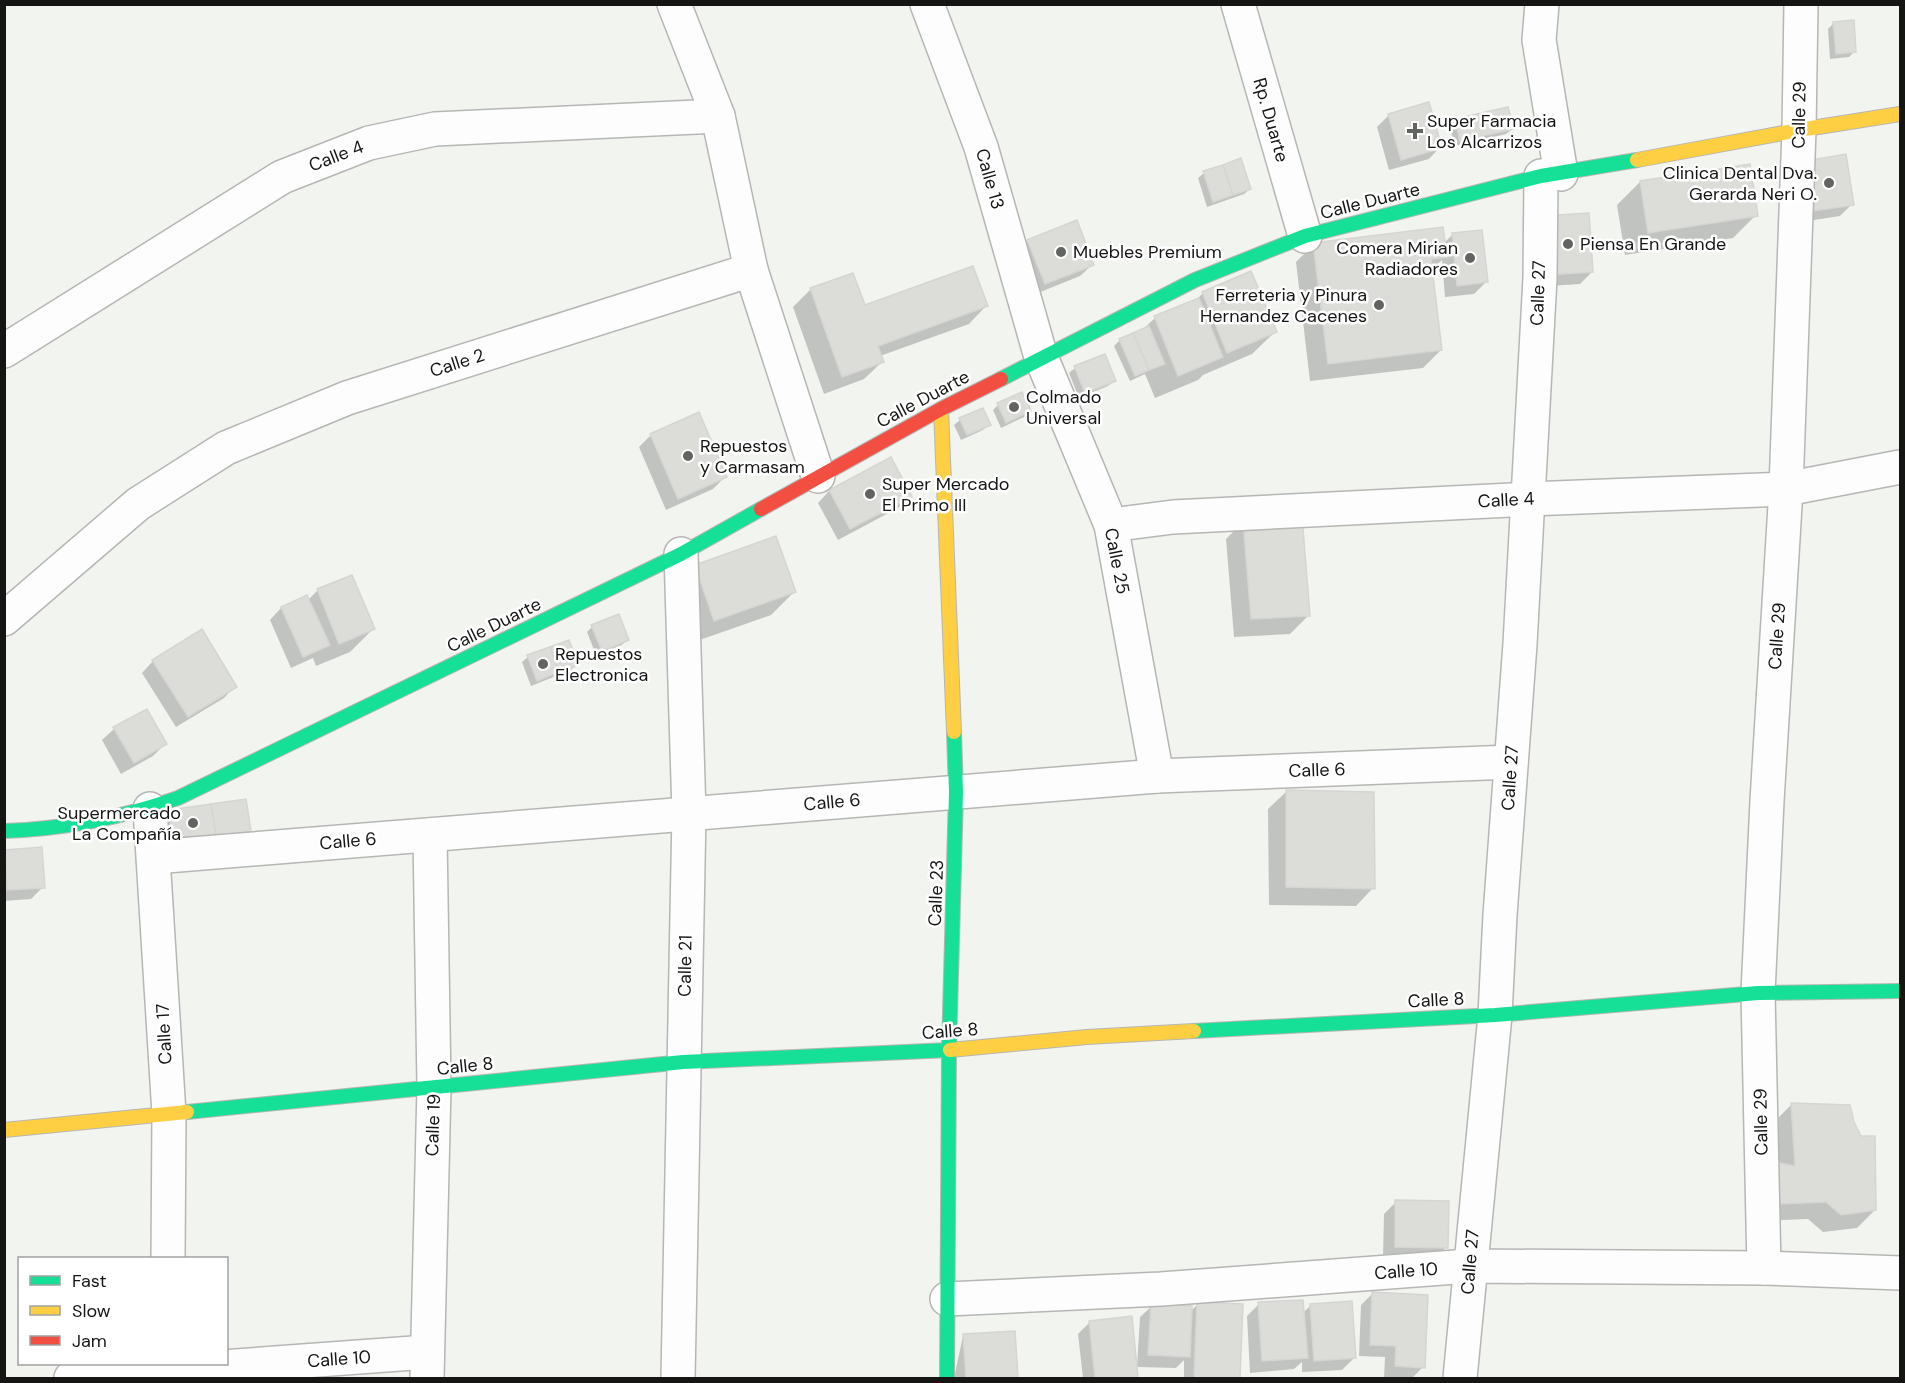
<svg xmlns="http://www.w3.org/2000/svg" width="1905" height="1383" font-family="'DM Sans',sans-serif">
<rect width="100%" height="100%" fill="#f2f4f0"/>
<g fill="#0003">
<polygon points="1834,23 1854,52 1849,57 1830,59 1828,29"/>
<polygon points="1389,115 1440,147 1429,159 1389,170 1377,127"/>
<polygon points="1456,120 1512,129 1506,134 1454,146 1450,126"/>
<polygon points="1204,173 1250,189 1244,194 1207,207 1198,178"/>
<polygon points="1794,174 1852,204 1840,216 1801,222"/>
<polygon points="1640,182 1756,215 1733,238 1625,255 1617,205"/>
<polygon points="1532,229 1592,272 1580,284 1535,287"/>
<polygon points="1452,235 1486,282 1474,294 1445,297 1442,260 1431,270 1441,350 1423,368 1310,381 1296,262 1314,244 1444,243"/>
<polygon points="1028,241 1092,265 1080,276 1033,295 1016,253"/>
<polygon points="852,275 864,307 986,306 969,324 880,356 882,362 864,379 824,394 793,307 810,290"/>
<polygon points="1203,293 1276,331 1252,354 1203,375 1198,380 1155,398 1145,374 1130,381 1114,346 1120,340 1141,331 1155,318 1194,302"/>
<polygon points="1075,368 1114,381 1108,386 1079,398 1069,373"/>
<polygon points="998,405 1030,411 1024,417 1001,428 993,410"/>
<polygon points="960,420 989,425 983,430 961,440 954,425"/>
<polygon points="651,435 725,477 713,489 666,510 639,447"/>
<polygon points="891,459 910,497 898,508 838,540 818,503 829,491"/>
<polygon points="1244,521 1308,616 1290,634 1234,637 1226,539"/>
<polygon points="695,566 794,592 771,615 691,643"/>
<polygon points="318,590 373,629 350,652 316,666 313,658 291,668 270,620 281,608 307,597 308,600"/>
<polygon points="592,627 628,639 622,645 596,655 587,632"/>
<polygon points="568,642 577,664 571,670 531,686 522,662 528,657"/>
<polygon points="153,661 235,686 224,698 176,727 142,673"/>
<polygon points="114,729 165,744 153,756 121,774 102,740"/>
<polygon points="1286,792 1373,888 1356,906 1269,905 1268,809"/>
<polygon points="164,817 249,831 244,836 168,847"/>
<polygon points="5,851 43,887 31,899 4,901"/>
<polygon points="1791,1105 1875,1210 1857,1228 1823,1232 1808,1219 1762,1221 1774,1122"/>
<polygon points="1396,1202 1446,1247 1435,1259 1383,1258 1384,1214"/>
<polygon points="1373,1293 1423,1367 1412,1378 1384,1378 1385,1357 1359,1356 1361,1305"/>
<polygon points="1198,1304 1242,1306 1238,1378 1184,1378 1184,1360 1176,1368 1137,1367 1140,1317 1152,1306 1190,1312"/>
<polygon points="1259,1304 1303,1313 1310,1306 1354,1358 1342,1370 1302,1372 1302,1362 1294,1369 1250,1373 1247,1316"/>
<polygon points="1131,1318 1136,1378 1083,1378 1078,1334 1090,1322"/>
<polygon points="1014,1333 1017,1378 954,1378 963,1336"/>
</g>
<g fill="#dcdcd9" stroke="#d5d6d3" stroke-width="1.5">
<polygon points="1854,20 1856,52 1836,54 1833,22"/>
<polygon points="1429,102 1442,148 1401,160 1388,114"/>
<polygon points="1508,107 1514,129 1460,141 1455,119"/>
<polygon points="1846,154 1854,205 1813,211 1805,161"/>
<polygon points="1241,158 1251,189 1233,195 1223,165"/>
<polygon points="1750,164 1758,216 1648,233 1640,181"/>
<polygon points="1223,165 1233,195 1213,202 1203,171"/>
<polygon points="1589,213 1593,272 1547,275 1543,216"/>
<polygon points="1077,220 1094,265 1045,284 1027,240"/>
<polygon points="1443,227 1447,257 1431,259 1442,350 1328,364 1313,243"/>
<polygon points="1482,230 1488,282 1457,286 1452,233"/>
<polygon points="973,266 988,306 878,346 884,362 842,377 810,288 853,273 865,305"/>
<polygon points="1251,271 1277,332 1227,353 1202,292"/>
<polygon points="1199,298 1223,357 1178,376 1154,316"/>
<polygon points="1149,326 1165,364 1149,370 1133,333"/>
<polygon points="1133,333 1149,370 1135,376 1119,339"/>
<polygon points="1105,354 1116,381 1085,393 1074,366"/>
<polygon points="1022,392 1031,411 1006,423 997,403"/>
<polygon points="983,408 991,425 967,435 959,418"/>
<polygon points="699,412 727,477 678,499 650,434"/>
<polygon points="891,457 912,497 850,529 829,490"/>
<polygon points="1302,516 1310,616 1251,619 1243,520"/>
<polygon points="776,536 796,592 714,621 695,565"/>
<polygon points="352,575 375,629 339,644 317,589"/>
<polygon points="307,595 330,645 303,657 281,607"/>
<polygon points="619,614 629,640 602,651 591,625"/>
<polygon points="202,629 237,687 188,717 152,660"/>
<polygon points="569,640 579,665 559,672 550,647"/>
<polygon points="550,647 559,672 537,681 527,655"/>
<polygon points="147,709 167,744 134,763 113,727"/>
<polygon points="1286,790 1374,792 1375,889 1286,887"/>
<polygon points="246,799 251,831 216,837 211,804"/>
<polygon points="211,804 216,837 173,842 169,810"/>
<polygon points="42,847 45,888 7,890 5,850"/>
<polygon points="1791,1103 1850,1105 1854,1122 1861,1136 1875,1136 1876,1210 1841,1215 1826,1202 1779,1204 1776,1162 1795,1166"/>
<polygon points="1395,1200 1449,1201 1448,1248 1395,1247"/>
<polygon points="1372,1292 1428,1295 1425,1368 1395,1366 1396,1346 1370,1345"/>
<polygon points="1303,1300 1308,1358 1262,1361 1258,1302"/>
<polygon points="1352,1301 1356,1358 1314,1361 1310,1304"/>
<polygon points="1197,1302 1243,1304 1240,1378 1194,1378"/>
<polygon points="1151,1304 1192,1306 1190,1357 1148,1355"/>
<polygon points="1132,1316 1138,1378 1095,1378 1089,1321"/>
<polygon points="1015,1331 1018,1378 966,1378 963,1334"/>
</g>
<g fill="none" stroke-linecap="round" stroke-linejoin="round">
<defs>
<g id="street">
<polyline points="674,4 718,116 751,270"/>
<polyline points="927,4 981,147 1041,357 1111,525 1157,776"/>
<polyline points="1238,4 1305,236"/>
<polyline points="1542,4 1539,40 1561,174"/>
<polyline points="4,351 282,177 369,143 435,129 718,116"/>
<polyline points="1111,525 1173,517 1529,499 1786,489 1900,467"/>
<polyline points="4,619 138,504 226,448 347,398 751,270 818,476"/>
<polyline points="150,809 169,1114 168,1258"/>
<polyline points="154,857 1157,776 1511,762"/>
<polyline points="1764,1268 1758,993 1767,801 1786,489 1799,130 1801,4"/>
<polyline points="947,1299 1161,1289 1469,1266 1764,1268 1900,1273"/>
<polyline points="71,1378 427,1352"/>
<polyline points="427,1378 434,1087 430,835"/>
<polyline points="678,1378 689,813 681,554"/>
<polyline points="1460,1378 1495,1015 1500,915 1520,644 1540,278 1541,176"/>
</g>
<g id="fast">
<polyline points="1001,379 1195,280 1305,236 1541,176 1637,160"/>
<path d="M4,831C64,829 121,818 178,798L681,554L761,509"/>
<polyline points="1194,1031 1495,1015 1758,993 1900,991"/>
<polyline points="187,1112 683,1062 950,1050"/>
<polyline points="947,1378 949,1050 956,792 954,732"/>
</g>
<g id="slow">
<polyline points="1637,160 1799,130 1900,114"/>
<polyline points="941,409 954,732"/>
<polyline points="950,1050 1087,1037 1194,1031"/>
<polyline points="4,1130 187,1112"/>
</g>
<polyline id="jam" points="761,509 941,409 1001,379"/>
</defs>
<use href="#street" stroke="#b6b6b4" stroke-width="36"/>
<use href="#fast" stroke="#b6b6b4" stroke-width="16"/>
<use href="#slow" stroke="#b6b6b4" stroke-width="16"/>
<use href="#jam" stroke="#b6b6b4" stroke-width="16"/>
<use href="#street" stroke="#fdfdfd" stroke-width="33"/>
<use href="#fast" stroke="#16e098" stroke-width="14"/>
<use href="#slow" stroke="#ffcf43" stroke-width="14"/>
<use href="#jam" stroke="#f24e42" stroke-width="14"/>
</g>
<g fill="#626461" stroke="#fff" stroke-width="2">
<path d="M1412 122h6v6h6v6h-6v6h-6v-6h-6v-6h6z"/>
<circle cx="1829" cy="183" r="6"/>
<circle cx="1568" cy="244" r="6"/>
<circle cx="1061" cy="252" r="6"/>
<circle cx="1470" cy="258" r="6"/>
<circle cx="1379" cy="305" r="6"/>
<circle cx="1014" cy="407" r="6"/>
<circle cx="688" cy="456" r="6"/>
<circle cx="870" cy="494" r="6"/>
<circle cx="543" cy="664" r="6"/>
<circle cx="193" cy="823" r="6"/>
</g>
<g text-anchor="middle" stroke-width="5" stroke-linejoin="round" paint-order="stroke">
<g font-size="18" fill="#151614" stroke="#fff">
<text transform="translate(1799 115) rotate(-89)" y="6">Calle 29</text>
<text transform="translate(1271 120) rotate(74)" y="6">Rp. Duarte</text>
<text transform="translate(336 156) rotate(-21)" y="6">Calle 4</text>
<text transform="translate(990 179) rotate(74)" y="6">Calle 13</text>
<text transform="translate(1370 201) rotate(-14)" y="6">Calle Duarte</text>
<text transform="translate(1538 293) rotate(-88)" y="6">Calle 27</text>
<text transform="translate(457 363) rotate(-18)" y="6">Calle 2</text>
<text transform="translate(923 399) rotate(-28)" y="6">Calle Duarte</text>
<text transform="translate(1506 500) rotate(-3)" y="6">Calle 4</text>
<text transform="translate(1117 561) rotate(79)" y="6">Calle 25</text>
<text transform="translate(494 625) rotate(-26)" y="6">Calle Duarte</text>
<text transform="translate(1777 636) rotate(-86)" y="6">Calle 29</text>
<text transform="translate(1317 770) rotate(-2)" y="6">Calle 6</text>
<text transform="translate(1510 778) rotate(-86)" y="6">Calle 27</text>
<text transform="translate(832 802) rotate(-5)" y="6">Calle 6</text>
<text transform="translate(348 841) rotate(-5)" y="6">Calle 6</text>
<text transform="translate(936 893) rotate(-88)" y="6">Calle 23</text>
<text transform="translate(685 966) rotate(-89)" y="6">Calle 21</text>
<text transform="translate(1436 1000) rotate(-3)" y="6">Calle 8</text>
<text transform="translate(950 1031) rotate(-4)" y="6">Calle 8</text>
<text transform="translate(164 1034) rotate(-93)" y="6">Calle 17</text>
<text transform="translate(465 1066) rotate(-6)" y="6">Calle 8</text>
<text transform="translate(1761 1122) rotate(-91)" y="6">Calle 29</text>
<text transform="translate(433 1125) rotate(-88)" y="6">Calle 19</text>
<text transform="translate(1470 1262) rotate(-85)" y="6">Calle 27</text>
<text transform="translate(1406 1271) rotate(-4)" y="6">Calle 10</text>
<text transform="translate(339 1359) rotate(-4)" y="6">Calle 10</text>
</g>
<g font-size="18" fill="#151614" stroke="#fff" text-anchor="start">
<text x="1427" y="127">Super Farmacia<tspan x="1427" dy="21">Los Alcarrizos</tspan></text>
<text x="1817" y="179" text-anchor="end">Clinica Dental Dva.<tspan x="1817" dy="21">Gerarda Neri O.</tspan></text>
<text x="1580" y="250">Piensa En Grande</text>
<text x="1458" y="254" text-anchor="end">Comera Mirian<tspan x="1458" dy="21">Radiadores</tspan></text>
<text x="1073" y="258">Muebles Premium</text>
<text x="1367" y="301" text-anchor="end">Ferreteria y Pinura<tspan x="1367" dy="21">Hernandez Cacenes</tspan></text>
<text x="1026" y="403">Colmado<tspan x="1026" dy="21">Universal</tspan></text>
<text x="700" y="452">Repuestos<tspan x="700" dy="21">y Carmasam</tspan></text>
<text x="882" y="490">Super Mercado<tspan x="882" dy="21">El Primo III</tspan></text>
<text x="555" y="660">Repuestos<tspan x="555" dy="21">Electronica</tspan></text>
<text x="181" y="819" text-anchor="end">Supermercado<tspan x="181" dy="21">La Compañía</tspan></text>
</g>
</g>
<rect width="1905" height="1383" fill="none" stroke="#151614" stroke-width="12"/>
<rect x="18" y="1257" width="210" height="108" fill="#ffffff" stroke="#a1a2a1" stroke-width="1.5"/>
<rect x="30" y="1276" width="30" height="9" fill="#16e098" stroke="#a1a2a1" stroke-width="1.5"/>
<text x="72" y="1287" font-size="18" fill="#151614">Fast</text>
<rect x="30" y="1306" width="30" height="9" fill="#ffcf43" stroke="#a1a2a1" stroke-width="1.5"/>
<text x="72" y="1317" font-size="18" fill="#151614">Slow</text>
<rect x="30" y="1336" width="30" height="9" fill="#f24e42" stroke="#a1a2a1" stroke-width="1.5"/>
<text x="72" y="1347" font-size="18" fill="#151614">Jam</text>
</svg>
